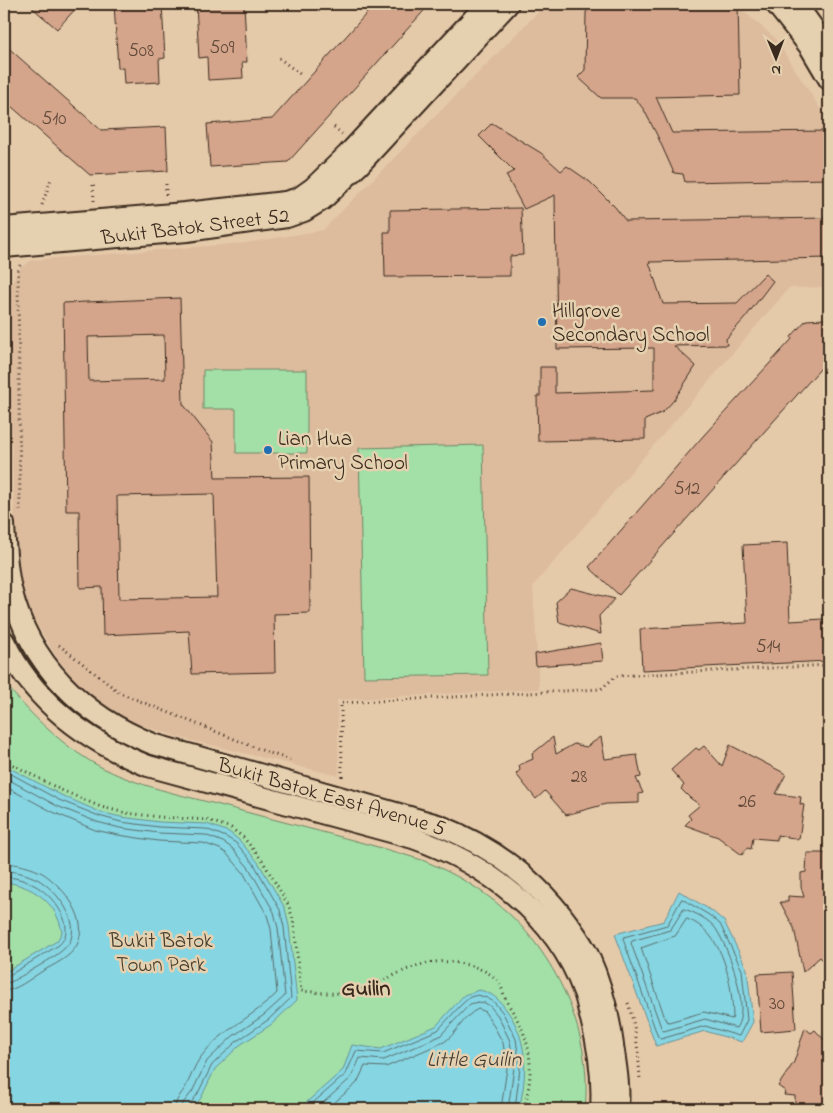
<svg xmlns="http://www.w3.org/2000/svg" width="833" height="1113" font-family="'Indie Flower',sans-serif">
<rect width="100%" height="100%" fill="#e5caaa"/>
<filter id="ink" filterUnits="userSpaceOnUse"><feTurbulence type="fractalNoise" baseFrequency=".02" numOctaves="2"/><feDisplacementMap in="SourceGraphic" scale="10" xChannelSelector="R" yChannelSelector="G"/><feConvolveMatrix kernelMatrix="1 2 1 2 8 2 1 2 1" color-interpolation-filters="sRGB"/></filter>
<g filter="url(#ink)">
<polygon fill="#ddbc9e" points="546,4 735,4 774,37 829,122 829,287 789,288 533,586 539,689 337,700 339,776 181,738 132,722 112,710 92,696 74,679 57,658 30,613 21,587 15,539 6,294 19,269 32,260 245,243 323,230"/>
<g fill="#a2e0a8" stroke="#6e8563">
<polygon points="203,370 307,370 307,453 236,453 236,409 203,409"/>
<polygon points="483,445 488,675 364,677 359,448"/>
<path d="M4,682C29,713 56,740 90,761C129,784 173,793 216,804C285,823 354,839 422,860C452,872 482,889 506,911C559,959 593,1037 585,1109H4Z"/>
</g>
<g fill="#86d5e2" stroke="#689194">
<path d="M4,765L61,795L100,812L121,817L160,822L207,824L229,832L239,840L258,862L285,908L289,926L297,1000L272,1024L240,1045L215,1069L201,1098L192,1109H5L4,1108V973L57,941L62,932C57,902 32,885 4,882Z"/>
<polygon points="679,891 712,911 724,921 747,969 753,1022 742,1042 705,1031 656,1046 615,934 664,921"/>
<path d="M479,990C493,993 500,1000 508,1012C529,1042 527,1076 519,1109H296L300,1108L343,1070L352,1045L381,1049L436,1026L464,995Z"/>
</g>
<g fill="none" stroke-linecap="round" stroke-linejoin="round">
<g stroke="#596e6c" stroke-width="1">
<polyline points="4,770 59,800 99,816 121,822 159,827 206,829 226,837 236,843 254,864 280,910 284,927 291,998 268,1020 237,1041 212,1065 197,1095 189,1105 188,1109"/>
<polyline points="4,777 57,806 97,822 120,828 159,833 205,835 223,842 232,848 249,868 274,912 278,928 285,996 264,1015 233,1036 207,1061 192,1092 183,1103 182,1109"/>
<path d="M4,786L53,812L95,830L118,835L158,841L203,843L220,849L227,854L243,872L267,915L271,929L277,993C254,1017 220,1030 200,1058C194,1066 191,1077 186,1086C182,1094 175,1099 175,1109"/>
<path d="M4,863C18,864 32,867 44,874C64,888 90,919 77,945C70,958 53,965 41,972C30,979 17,990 4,991"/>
<path d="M4,871C16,871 27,874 37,879C56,889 82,922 69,943C62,955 24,974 11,982L4,983"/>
<path d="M4,877C15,877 24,880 34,885C52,894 79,927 59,945L8,976L4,977"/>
<polygon points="682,899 709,915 720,924 742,970 747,1020 739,1036 705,1026 661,1039 658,1037 623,939 624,937 667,925"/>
<path d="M684,909C694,912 710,920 716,929C729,949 751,1008 736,1028L705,1019L664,1031L662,1030L631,943L632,941L670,930Z"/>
<path d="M687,919C724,932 732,983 733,1017L732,1019L704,1012L669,1022L666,1021L641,948L675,936Z"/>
<polyline points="306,1109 346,1074 356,1051 383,1053 438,1030 461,1005 470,997 478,995 487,998 494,1002 503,1013 516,1039 520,1068 515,1109"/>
<polyline points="316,1109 351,1078 360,1058 384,1060 440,1036 470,1004 478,1002 485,1003 490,1006 498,1016 510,1041 514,1068 508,1109"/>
<path d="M327,1109L357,1083L365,1066L386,1067L444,1042C457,1034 463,1016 478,1009L484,1011L491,1021L503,1043L507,1068L501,1109"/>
</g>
</g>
<g fill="#d4a58b" stroke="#3b2a1e" fill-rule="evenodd">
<polygon points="28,4 80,4 57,29"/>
<polygon points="114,4 162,4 165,58 159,59 160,82 124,84 123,68 118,68"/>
<polygon points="196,4 244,4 247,62 242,62 243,78 208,80 207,57 199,58"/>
<polygon points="375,4 430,4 288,162 210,167 207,124 272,119"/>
<polygon points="593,4 738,4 740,95 656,97 672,133 829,131 829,179 685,182 683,174 674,173 657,135 644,110 635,98 601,98 578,77 585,70 586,12"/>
<polygon points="4,44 101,130 166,127 168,171 90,175 4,100"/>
<polygon points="492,123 541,153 561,171 567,166 590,182 615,207 626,221 829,218 829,258 649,262 663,304 737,303 765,274 773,281 745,318 726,339 727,345 674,346 696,366 674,400 663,412 645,420 645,439 538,441 537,396 540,396 540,367 555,367 555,393 654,390 654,348 557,349 555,195 524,209 506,175 514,171 479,136"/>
<polygon points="521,208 523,255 510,256 510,276 385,277 384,232 390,232 390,210"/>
<path d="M180,298L183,404L213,442L215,478L309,477L310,613L274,614L275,672L192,674L189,631L103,635L102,587L80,588L79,511H66L63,303ZM164,335L165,379L89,381L88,337ZM214,494L217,597L119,599L117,496Z"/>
<polygon points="825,319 829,325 829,359 619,595 589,567 704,435 792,339 791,337 806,320"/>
<polygon points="787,543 790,621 823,619 824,625 829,625 829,661 642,670 640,629 747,623 743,545"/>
<polygon points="571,588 615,599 599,616 601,634 559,622 556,602"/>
<polygon points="601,643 603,661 536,666 535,654"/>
<polygon points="553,737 556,754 574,744 586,747 601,737 605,759 637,755 641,777 636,778 643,793 639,794 639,803 606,804 566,815 545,791 536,799 516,774 520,770 519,765 533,759 532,754"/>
<polygon points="730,745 786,774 776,794 801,797 800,804 804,805 799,839 777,835 777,840 753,838 751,849 747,848 742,855 718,837 685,825 691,819 688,815 700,805 690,798 681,789 684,785 671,770 696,748 699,750 704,746 722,766"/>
<polygon points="807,853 829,853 829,967 820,957 803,972 794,928 780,902 788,902 788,896 804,897 801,887 801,873 806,872"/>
<polygon points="792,972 796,1029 761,1032 757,974"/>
<polygon points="805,1028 811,1033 815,1030 829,1045 829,1109 795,1109 795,1096 784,1095 785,1091 778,1086 794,1062"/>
</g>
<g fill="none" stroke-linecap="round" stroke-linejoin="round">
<defs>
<g id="minor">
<polyline points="776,4 810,47 829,79"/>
<polyline points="796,4 829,50"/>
<polyline points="4,228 185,213 285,202 299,198 313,188 348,154 487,4"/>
<polyline points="4,247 187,231 287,217 304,211 322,200 359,165 508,4"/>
<path d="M4,524C5,546 6,567 11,589C29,664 83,716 153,744L438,825C491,846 536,879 569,925C576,935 584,946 589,957C602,986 609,1014 613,1045C616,1066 620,1088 618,1109"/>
<path d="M4,641C33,701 86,741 148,766L413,838C485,863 556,915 583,990C587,999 588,1010 591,1019C599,1049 603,1078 601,1109"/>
</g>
</defs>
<use href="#minor" stroke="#3b2a1e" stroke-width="24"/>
<g stroke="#3b2a1e" stroke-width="3" stroke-dasharray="1 4" stroke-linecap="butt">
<polyline points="4,13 8,8"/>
<polyline points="279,58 301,75"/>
<polyline points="334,127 342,134"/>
<polyline points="4,131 5,133"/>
<polyline points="166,184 166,195"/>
<polyline points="93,185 94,201"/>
<polyline points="4,194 7,208"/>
<polyline points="42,205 51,179"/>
<polyline points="20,265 18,270 20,513"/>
<polyline points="59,645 120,693 264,751 290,760"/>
<path d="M4,760L59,789L101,807L126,813L160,817L207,820L231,828L243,837L262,860L289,906L294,924L301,991C317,992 334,995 350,992C393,983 415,953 463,964C475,966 488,971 497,980C503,987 503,996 508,1004C532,1040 535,1067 524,1109"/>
<polyline points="342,777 341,703 601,689 616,676 829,665"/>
<path d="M628,1003C636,1028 639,1055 640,1081"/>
</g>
<use href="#minor" stroke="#e5d0af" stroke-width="20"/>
</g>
</g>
<g fill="#1f6fb2" stroke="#e5d0af" stroke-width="2">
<circle cx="542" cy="322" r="5"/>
<circle cx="268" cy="450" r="5"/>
</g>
<g text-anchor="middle" stroke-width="5" stroke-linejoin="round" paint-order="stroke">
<g font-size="19" fill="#614939">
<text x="222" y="53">509</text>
<text x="141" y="56">508</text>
<text x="54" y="124">510</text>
<text x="687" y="494">512</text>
<text x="768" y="652">514</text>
<text x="579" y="782">28</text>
<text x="747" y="807">26</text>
<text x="777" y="1009">30</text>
</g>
<g font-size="21" fill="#3b2a1e" stroke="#e5d0af">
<text transform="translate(195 226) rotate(-7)" y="7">Bukit Batok Street 52</text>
<text transform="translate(332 796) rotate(16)" y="7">Bukit Batok East Avenue 5</text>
</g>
<g font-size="21" fill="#3b2a1e" stroke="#e5d0af" text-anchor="start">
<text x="552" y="317">Hillgrove<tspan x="552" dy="24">Secondary School</tspan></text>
<text x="278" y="445">Lian Hua<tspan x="278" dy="24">Primary School</tspan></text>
</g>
<g font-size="21" fill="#453c2c" stroke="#e5d0af">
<text x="161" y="947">Bukit Batok<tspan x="161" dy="24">Town Park</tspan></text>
</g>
<g font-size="22" font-weight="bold" fill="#3b2a1e" stroke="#e5d0af">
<text x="366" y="995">Guilin</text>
</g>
<g font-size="22" font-style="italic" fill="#423b32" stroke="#e5d0af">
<text x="474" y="1066">Little Guilin</text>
</g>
</g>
<rect width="833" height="1113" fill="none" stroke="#e5d0af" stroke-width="20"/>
<rect x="10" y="10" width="813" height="1093" fill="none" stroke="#3b2a1e" stroke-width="2" filter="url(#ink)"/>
<g transform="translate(776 58) rotate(179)" stroke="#e5d0af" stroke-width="4" paint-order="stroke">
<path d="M0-4L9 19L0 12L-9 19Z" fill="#3b2a1e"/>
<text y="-8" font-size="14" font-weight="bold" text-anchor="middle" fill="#3b2a1e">N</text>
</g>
</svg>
